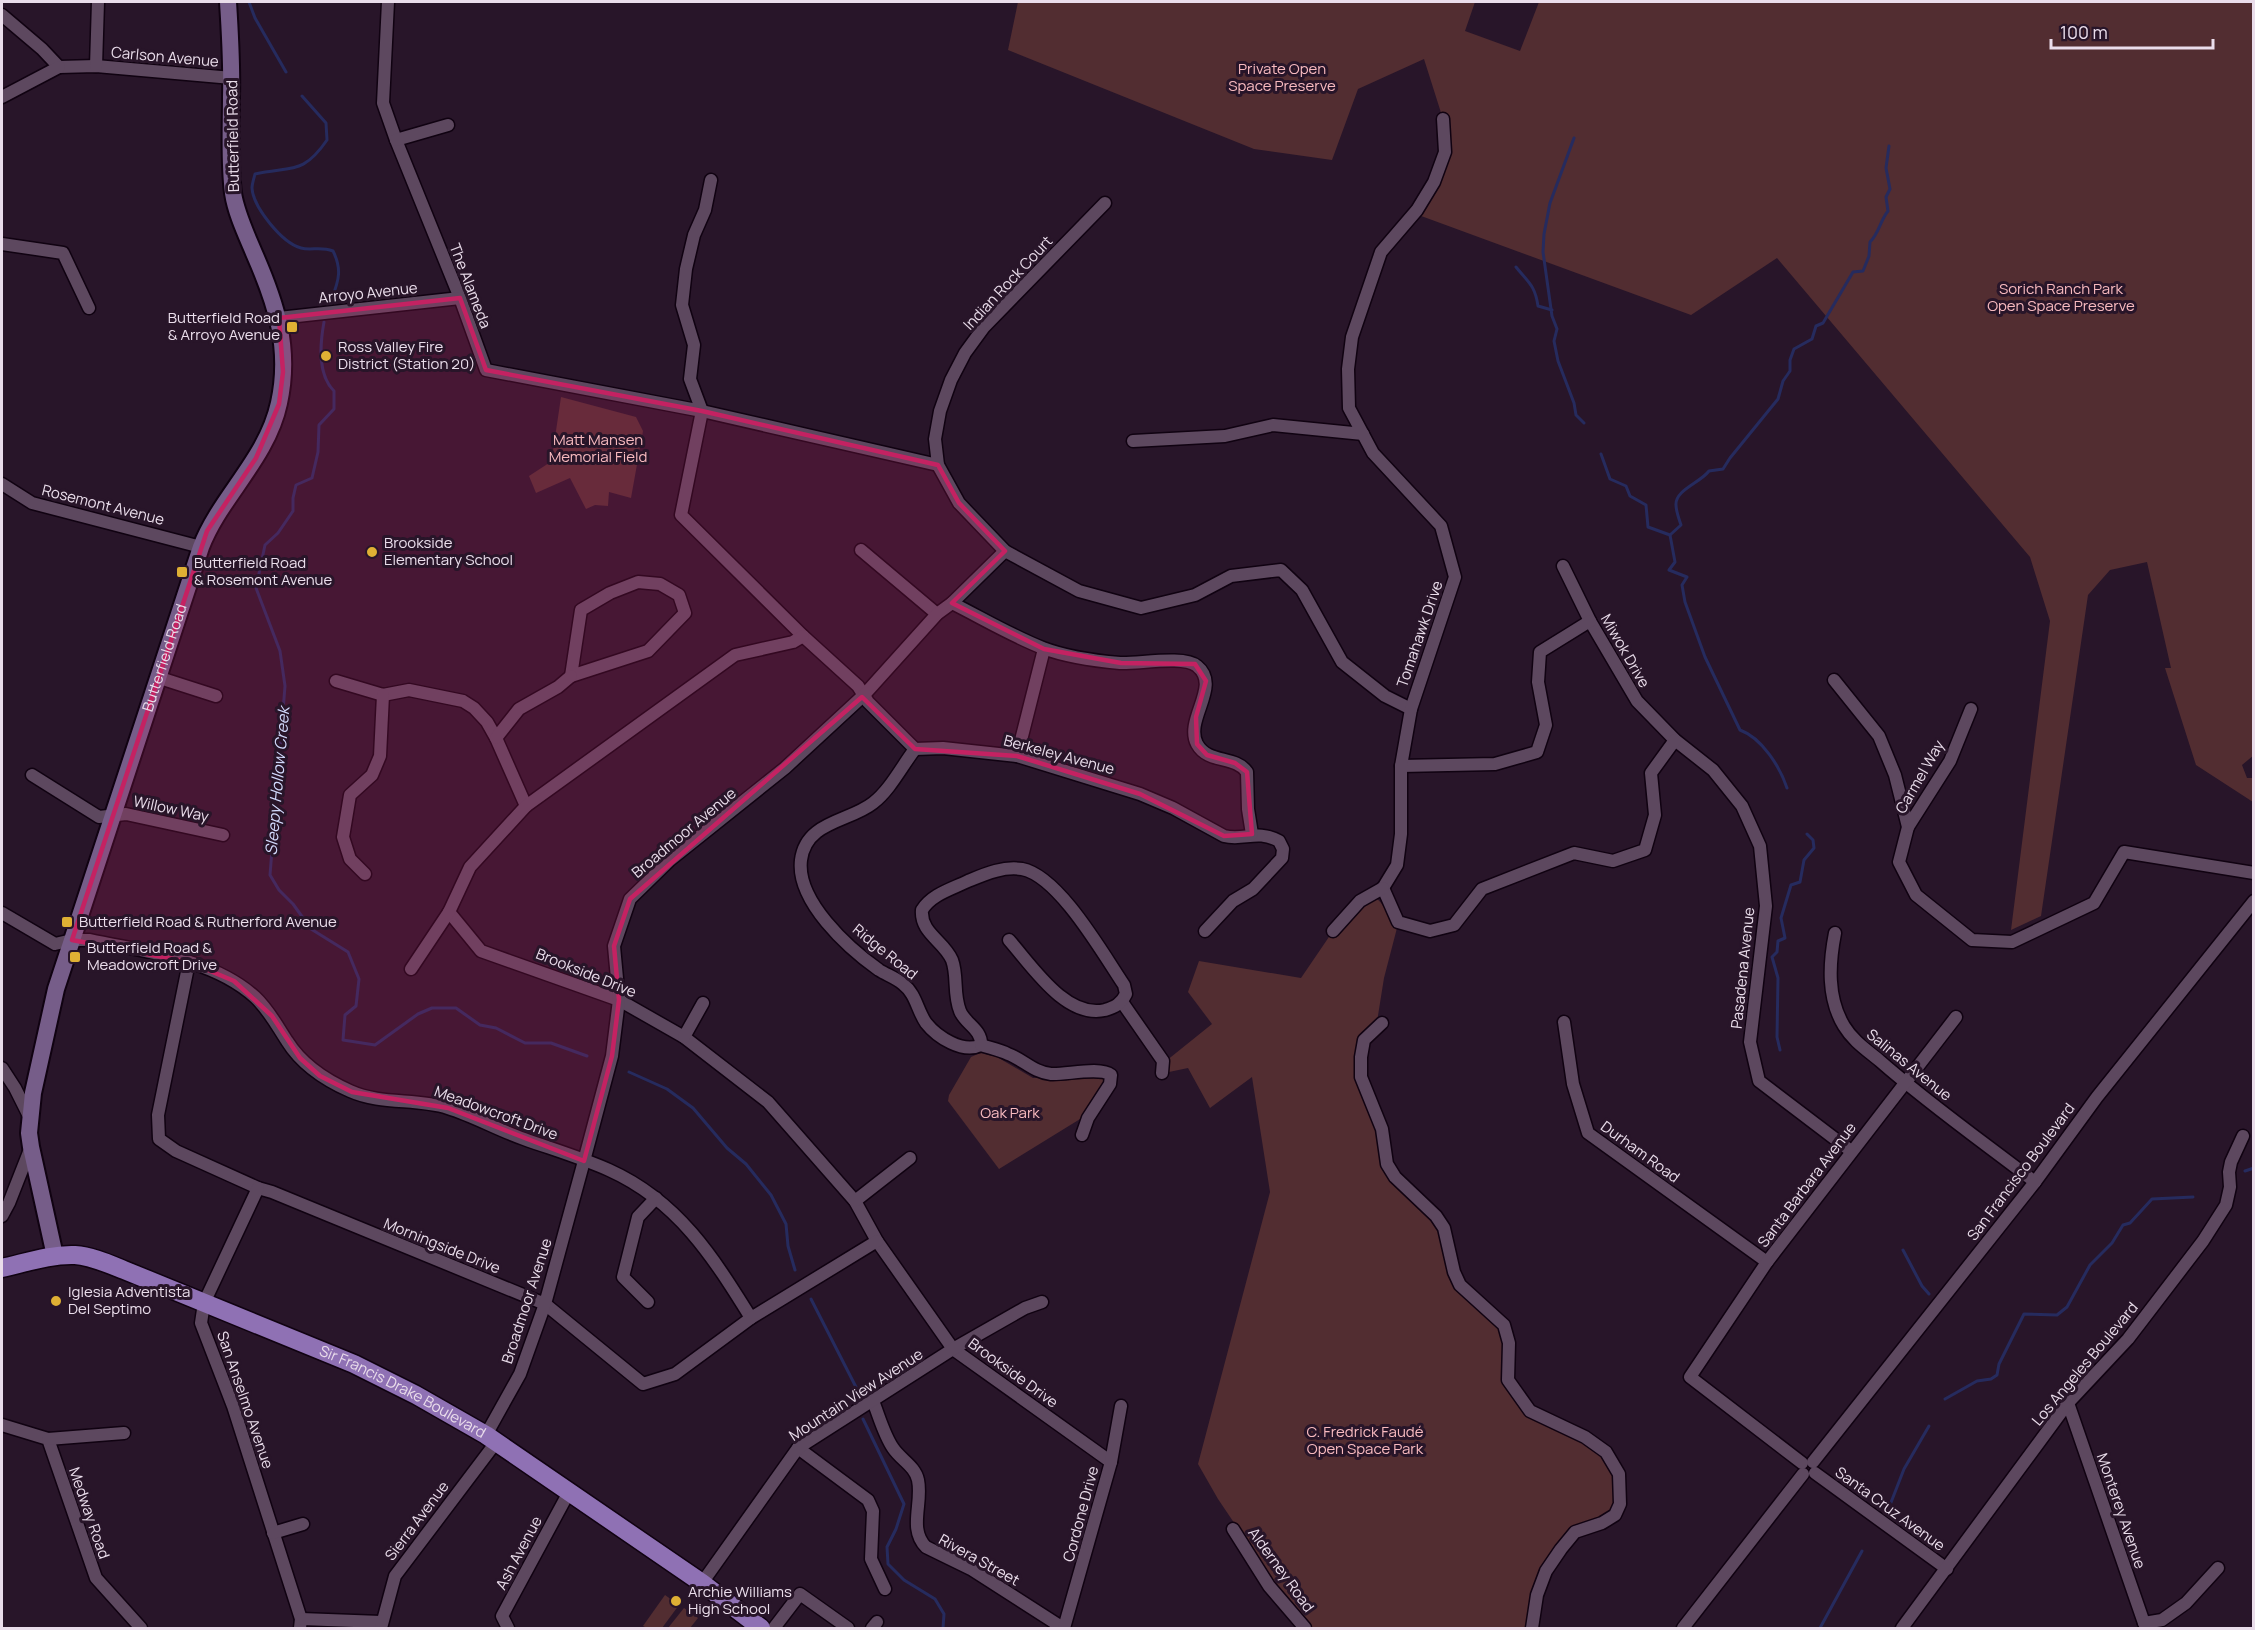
<svg xmlns="http://www.w3.org/2000/svg" width="2255" height="1630" font-family="Manrope,sans-serif">
<rect width="100%" height="100%" fill="#281529"/>
<g fill="#522d31">
<polygon points="1018,2 1475,2 1465,31 1520,51 1539,2 2253,2 2254,755 2242,765 2247,778 2253,778 2253,802 2196,765 2165,668 2171,668 2147,562 2110,570 2088,595 2041,916 2011,930 2050,621 2030,557 1777,258 1691,315 1413,213 1445,152 1443,119 1424,59 1358,89 1332,160 1254,149 1008,50"/>
<polygon points="561,397 636,417 643,431 631,498 609,492 608,506 595,505 586,509 570,478 536,493 529,476 549,463 553,451"/>
<path d="M1374,897C1384,902 1389,918 1397,928L1384,978L1376,1028L1361,1058L1387,1164L1436,1216L1454,1272L1504,1325L1508,1380L1530,1411L1585,1437L1619,1474L1615,1515L1575,1532L1546,1571L1532,1628H1305L1218,1499L1198,1464L1270,1192L1252,1077L1210,1108L1188,1068L1169,1072L1166,1061L1212,1024L1188,992L1199,961L1301,978L1333,931Z"/>
<polygon points="980,1053 997,1057 1033,1078 1108,1072 1107,1080 1085,1116 999,1169 948,1101 949,1095 971,1057"/>
<polygon points="665,1595 679,1605 662,1628 647,1628 643,1626"/>
<polygon points="684,1608 698,1618 690,1628 668,1628"/>
</g>
<g fill="none" stroke-linecap="round" stroke-linejoin="round">
<g stroke="#262b5e" stroke-width="3">
<polyline points="249,2 255,18 286,72"/>
<path d="M302,96L326,123L327,140C303,175 292,166 255,174C254,178 252,184 252,188C253,207 282,243 301,248C311,251 320,246 333,251C342,269 339,280 332,298"/>
<polyline points="1574,138 1550,203 1544,234 1543,252 1552,316 1557,329 1554,341 1558,361 1574,403 1576,415 1584,423"/>
<path d="M1516,267C1528,282 1535,285 1538,306L1552,310"/>
<path d="M324,322C320,344 317,374 334,391V409L319,425L318,452L312,478L296,485L293,498V511L278,533L265,545L256,588L280,651L285,686L270,875L279,890L293,904L311,929L348,952L359,979L356,1006L345,1015L343,1040L375,1045L418,1014L432,1008H456L480,1025L496,1028L525,1043H551L587,1056"/>
<polyline points="1601,454 1610,479 1626,486 1630,496 1646,505 1648,527 1670,535"/>
<path d="M1787,788C1780,767 1762,738 1740,730L1705,657L1685,602L1682,585L1687,577L1669,570L1675,562L1670,535L1681,525C1679,519 1676,511 1676,505C1675,490 1700,483 1709,471L1723,469L1730,458L1778,399L1783,381L1790,371V360L1794,349L1812,339L1816,326L1823,323L1853,272L1863,271L1869,256L1870,242C1879,233 1880,221 1888,211L1886,197L1890,189L1886,168L1889,146"/>
<polyline points="1780,1050 1777,1037 1778,978 1772,957 1777,952 1778,941 1785,938 1781,918 1791,885 1800,882 1804,860 1814,848 1813,840 1807,834"/>
<polyline points="629,1072 667,1089 693,1108 727,1148 746,1164 771,1195 786,1224 788,1246 795,1270"/>
<polyline points="2245,1171 2254,1168"/>
<polyline points="1903,1250 1922,1286 1929,1294"/>
<polyline points="811,1299 859,1393"/>
<polyline points="1945,1399 1977,1381 1991,1379 1997,1375 1999,1364 2024,1314 2057,1315 2067,1307 2090,1265 2112,1243 2123,1225 2130,1223 2152,1199 2193,1197"/>
<polyline points="863,1419 904,1504 896,1529 887,1547 888,1564 904,1580 935,1599 944,1614 943,1628"/>
<polyline points="1890,1505 1904,1469 1929,1426"/>
<polyline points="1820,1628 1862,1551"/>
</g>
<defs>
<g id="street">
<polyline points="388,2 383,103 396,140 460,298 486,370 702,411 938,465"/>
<polyline points="2,15 42,49 59,67 96,66 232,78"/>
<polyline points="96,66 98,2"/>
<polyline points="2,97 59,67"/>
<polyline points="396,140 448,125"/>
<path d="M711,180L705,210L694,235L686,269L682,305L694,345L690,379L702,411L681,515L803,636L858,686L868,702L915,749L943,748L1017,756L1140,794L1173,808L1224,836C1244,841 1257,829 1279,841L1283,849L1282,858L1253,889L1233,901L1205,931"/>
<polyline points="1105,203 984,327 965,353 951,380 940,411 935,439 938,465 959,503 1005,551 1079,591 1141,608 1195,595 1231,576 1281,570 1302,590 1342,662 1385,696 1411,709"/>
<polyline points="2,244 63,253 89,308"/>
<polyline points="279,318 460,298"/>
<polyline points="1133,441 1225,436 1273,425 1363,434"/>
<polyline points="2,484 32,503 201,547"/>
<polyline points="861,550 937,614"/>
<polyline points="1563,566 1590,621 1637,701 1675,740 1713,770 1742,806 1760,846 1766,906 1750,1042 1759,1081 1851,1151"/>
<polygon points="638,582 660,584 679,595 685,613 648,651 571,676 581,610 610,593"/>
<path d="M952,603C982,618 1012,636 1043,648C1064,656 1097,661 1120,663C1138,664 1184,655 1197,666C1222,686 1184,719 1197,744C1208,764 1235,755 1247,772L1248,809L1252,834"/>
<polyline points="160,678 216,696"/>
<polyline points="1834,680 1879,736 1895,775 1908,827 1899,862 1916,895 1972,940 2012,942 2094,903 2124,852 2254,873"/>
<polyline points="336,681 383,695 409,690 463,701 474,708 487,722 496,738 526,806"/>
<polyline points="496,738 519,709 558,687 571,676"/>
<path d="M915,749C902,766 890,790 873,803C849,822 806,821 801,860C796,901 848,948 879,970C887,975 896,978 903,984C916,994 917,1010 926,1023C937,1037 963,1054 981,1045"/>
<polyline points="1017,756 1044,649"/>
<polyline points="1401,766 1495,764 1537,752 1546,725 1538,682 1540,652 1590,621"/>
<polyline points="32,775 99,817 126,814 223,835"/>
<polyline points="1908,827 1950,761 1971,709"/>
<polyline points="365,874 350,859 343,837 350,795 372,775 380,756 383,695"/>
<polyline points="1383,888 1397,865 1401,834 1401,766 1411,709 1455,577 1441,526 1373,453 1349,408 1348,369 1352,337 1381,252 1417,210 1434,182 1445,152 1443,119"/>
<polyline points="1383,888 1398,922 1430,931 1454,925 1482,889 1574,853 1613,861 1645,850 1655,815 1651,773 1675,740"/>
<polyline points="449,912 481,951 619,1000 684,1037 768,1102 855,1201 877,1241 953,1349 1111,1462"/>
<path d="M2,913L55,944L72,940H90C145,952 212,958 255,997C269,1010 277,1026 287,1041C302,1065 325,1080 350,1091C381,1105 416,1098 448,1108C474,1116 498,1130 524,1139C552,1149 582,1158 609,1170C678,1201 713,1257 751,1318"/>
<polyline points="1333,931 1360,901 1383,888"/>
<path d="M1835,933C1829,964 1827,998 1844,1026C1853,1041 1867,1050 1880,1061C1929,1104 1983,1142 2035,1182"/>
<polyline points="189,962 158,1115 159,1139 176,1151 258,1188 272,1192 545,1304 643,1384 675,1374 751,1318 877,1241"/>
<polyline points="411,969 449,912 470,867 526,806 735,655 793,642 803,636"/>
<polyline points="1122,1002 1163,1061 1162,1073"/>
<polyline points="1564,1022 1573,1084 1588,1133 1767,1262"/>
<polyline points="1382,1023 1364,1040 1361,1057 1361,1077 1382,1129 1387,1164 1395,1177 1436,1216 1444,1228 1454,1272 1460,1285 1504,1325 1509,1343 1508,1380 1530,1411 1585,1437 1606,1452 1619,1474 1620,1504 1615,1515 1602,1523 1575,1532 1561,1549 1546,1571 1537,1595 1532,1628"/>
<polyline points="684,1037 703,1003"/>
<path d="M981,1045C982,1029 965,1024 960,1011C953,994 958,976 952,960C944,941 920,933 922,910C932,894 952,889 968,881C985,874 1003,866 1022,869C1059,876 1103,954 1124,985L1126,994C1121,1004 1115,1007 1105,1010C1066,1019 1032,966 1009,940"/>
<path d="M981,1045C990,1048 1000,1050 1008,1054C1024,1060 1033,1072 1051,1074C1066,1075 1100,1066 1111,1075L1110,1084L1088,1118L1082,1135"/>
<polyline points="2,1068 15,1088 30,1118"/>
<polyline points="258,1188 204,1303 201,1323 233,1406 301,1619 300,1628"/>
<polyline points="855,1201 910,1158"/>
<polyline points="2,1216 9,1203 31,1147"/>
<polyline points="648,1302 623,1277 638,1217 656,1198"/>
<path d="M873,1401C879,1416 884,1435 893,1448C901,1460 915,1466 918,1480C923,1503 908,1529 926,1547L971,1569L1063,1628"/>
<polyline points="2068,1403 2144,1623"/>
<polyline points="2,1425 48,1439 96,1578 141,1628"/>
<polyline points="486,1435 520,1374 545,1304 584,1161 612,1056 619,1000 614,946 630,899 670,860 785,768 864,695 937,614 952,603 1005,551"/>
<polyline points="48,1439 124,1433"/>
<polyline points="798,1448 868,1500 873,1511 871,1559 885,1589"/>
<polyline points="1813,1462 2035,1182 2097,1097 2254,901"/>
<polyline points="1802,1463 1690,1377 1767,1262 1956,1017"/>
<polyline points="1815,1473 1947,1569"/>
<polyline points="1233,1529 1269,1586 1305,1628"/>
<polyline points="273,1533 303,1524"/>
<polyline points="702,1583 798,1448 953,1349 1025,1308 1042,1302"/>
<polyline points="301,1619 381,1622"/>
<polyline points="2144,1623 2162,1620 2186,1603 2218,1568"/>
<polyline points="381,1628 395,1576 497,1441"/>
<polyline points="508,1628 502,1616 569,1492"/>
<polyline points="774,1628 800,1594 848,1628"/>
<polyline points="872,1628 877,1622"/>
<polyline points="1064,1628 1111,1462 1121,1406"/>
<polyline points="1683,1628 1803,1474"/>
<polyline points="1902,1628 2068,1403 2128,1339 2203,1241 2226,1205 2230,1187 2229,1172 2231,1162 2243,1136"/>
</g>
<g id="secondary">
<path id="s1" d="M55,1256L31,1147L29,1133L33,1093L56,989L201,547C220,497 267,459 279,403C291,348 276,303 254,253C246,234 236,213 233,193C229,161 231,129 231,97C232,65 230,33 228,2"/>
</g>
<g id="primary">
<path id="s2" d="M2,1268C25,1263 50,1254 75,1255C91,1256 109,1264 124,1270L354,1364L416,1395L486,1435L702,1583L761,1628"/>
</g>
</defs>
<use href="#street" stroke="#100211" stroke-width="15"/>
<use href="#secondary" stroke="#100211" stroke-width="20"/>
<use href="#primary" stroke="#100211" stroke-width="21"/>
<use href="#street" stroke="#5d485f" stroke-width="12"/>
<use href="#secondary" stroke="#765d89" stroke-width="16"/>
<use href="#primary" stroke="#8f71b4" stroke-width="18"/>
</g>
<path fill="#c42262" fill-opacity="0.2" stroke="#c42262" stroke-width="4.5" stroke-linejoin="round" d="M460,298L486,370L702,411L938,465L959,503L1005,551L952,603L1044,649L1121,663L1195,664L1206,681L1196,717L1197,744L1207,755L1235,763L1247,772L1252,834L1224,836L1140,794L1017,756L915,749L862,697L630,899L614,946L619,1000L612,1056L584,1161L448,1108L352,1092L320,1076L300,1058L272,1016L234,981L189,962L72,940L207,531L256,458L279,404L283,372L279,318Z"/>
<g fill="#dfb034" stroke="#281529" stroke-width="2">
<rect x="286" y="321" width="12" height="12" rx="3"/>
<circle cx="326" cy="356" r="6"/>
<circle cx="372" cy="552" r="6"/>
<rect x="176" y="566" width="12" height="12" rx="3"/>
<rect x="61" y="916" width="12" height="12" rx="3"/>
<rect x="69" y="951" width="12" height="12" rx="3"/>
<circle cx="56" cy="1301" r="6"/>
<circle cx="676" cy="1601" r="6"/>
</g>
<g text-anchor="middle" stroke-width="6" stroke-linejoin="round" paint-order="stroke">
<g font-size="15" fill="#eaddeb" stroke="#281529">
<text transform="translate(165 57) rotate(5)" y="5">Carlson Avenue</text>
<text transform="translate(233 136) rotate(-91)" y="5">Butterfield Road</text>
<text transform="translate(1008 283) rotate(-47)" y="5">Indian Rock Court</text>
<text transform="translate(470 286) rotate(69)" y="5">The Alameda</text>
<text transform="translate(368 293) rotate(-6)" y="5">Arroyo Avenue</text>
<text transform="translate(103 505) rotate(14)" y="5">Rosemont Avenue</text>
<text transform="translate(1420 634) rotate(-71)" y="5">Tomahawk Drive</text>
<text transform="translate(1625 651) rotate(60)" y="5">Miwok Drive</text>
<text dy="5" stroke="none"><textPath href="#s1" startOffset="621">Butterfield Road</textPath></text>
<text transform="translate(1059 755) rotate(15)" y="5">Berkeley Avenue</text>
<text transform="translate(1920 777) rotate(-60)" y="5">Carmel Way</text>
<text transform="translate(171 809) rotate(12)" y="5">Willow Way</text>
<text transform="translate(684 833) rotate(-40)" y="5">Broadmoor Avenue</text>
<text transform="translate(885 952) rotate(39)" y="5">Ridge Road</text>
<text transform="translate(1743 968) rotate(-84)" y="5">Pasadena Avenue</text>
<text transform="translate(586 973) rotate(22)" y="5">Brookside Drive</text>
<text transform="translate(1909 1065) rotate(39)" y="5">Salinas Avenue</text>
<text transform="translate(496 1113) rotate(20)" y="5">Meadowcroft Drive</text>
<text transform="translate(1640 1152) rotate(36)" y="5">Durham Road</text>
<text transform="translate(2021 1172) rotate(-53)" y="5">San Francisco Boulevard</text>
<text transform="translate(1807 1185) rotate(-53)" y="5">Santa Barbara Avenue</text>
<text transform="translate(442 1246) rotate(22)" y="5">Morningside Drive</text>
<text transform="translate(527 1301) rotate(-72)" y="5">Broadmoor Avenue</text>
<text transform="translate(2085 1364) rotate(-50)" y="5">Los Angeles Boulevard</text>
<text transform="translate(1013 1373) rotate(36)" y="5">Brookside Drive</text>
<text dy="5" stroke="none"><textPath href="#s2" startOffset="430">Sir Francis Drake Boulevard</textPath></text>
<text transform="translate(856 1395) rotate(-33)" y="5">Mountain View Avenue</text>
<text transform="translate(245 1400) rotate(71)" y="5">San Anselmo Avenue</text>
<text transform="translate(1890 1509) rotate(36)" y="5">Santa Cruz Avenue</text>
<text transform="translate(2121 1511) rotate(71)" y="5">Monterey Avenue</text>
<text transform="translate(89 1513) rotate(71)" y="5">Medway Road</text>
<text transform="translate(1081 1514) rotate(-75)" y="5">Cordone Drive</text>
<text transform="translate(417 1521) rotate(-53)" y="5">Sierra Avenue</text>
<text transform="translate(519 1553) rotate(-62)" y="5">Ash Avenue</text>
<text transform="translate(979 1560) rotate(29)" y="5">Rivera Street</text>
<text transform="translate(1281 1570) rotate(54)" y="5">Alderney Road</text>
</g>
<g font-size="15" fill="#f8babf" stroke="#281529">
<text x="1282" y="74">Private Open<tspan x="1282" dy="17">Space Preserve</tspan></text>
<text x="2061" y="294">Sorich Ranch Park<tspan x="2061" dy="17">Open Space Preserve</tspan></text>
<text x="598" y="445">Matt Mansen<tspan x="598" dy="17">Memorial Field</tspan></text>
<text x="1010" y="1118">Oak Park</text>
<text x="1365" y="1437">C. Fredrick Faudé<tspan x="1365" dy="17">Open Space Park</tspan></text>
</g>
<g font-size="15" fill="#eaddeb" stroke="#281529" text-anchor="start">
<text x="280" y="323" text-anchor="end">Butterfield Road<tspan x="280" dy="17">&amp; Arroyo Avenue</tspan></text>
<text x="338" y="352">Ross Valley Fire<tspan x="338" dy="17">District (Station 20)</tspan></text>
<text x="384" y="548">Brookside<tspan x="384" dy="17">Elementary School</tspan></text>
<text x="194" y="568">Butterfield Road<tspan x="194" dy="17">&amp; Rosemont Avenue</tspan></text>
<text x="79" y="927">Butterfield Road &amp; Rutherford Avenue</text>
<text x="87" y="953">Butterfield Road &amp;<tspan x="87" dy="17">Meadowcroft Drive</tspan></text>
<text x="68" y="1297">Iglesia Adventista<tspan x="68" dy="17">Del Septimo</tspan></text>
<text x="688" y="1597">Archie Williams<tspan x="688" dy="17">High School</tspan></text>
</g>
<g font-size="16" font-style="italic" fill="#d2d9fc" stroke="#281529">
<text transform="translate(277 781) rotate(-85)" y="6">Sleepy Hollow Creek</text>
</g>
</g>
<rect width="2255" height="1630" fill="none" stroke="#eaddeb" stroke-width="6"/>
<path d="M2051 39v9h162v-9" fill="none" stroke="#eaddeb" stroke-width="3"/>
<text x="2060" y="39" font-size="18" fill="#eaddeb" stroke="#281529" stroke-width="4.5" paint-order="stroke">100 m</text>
</svg>
